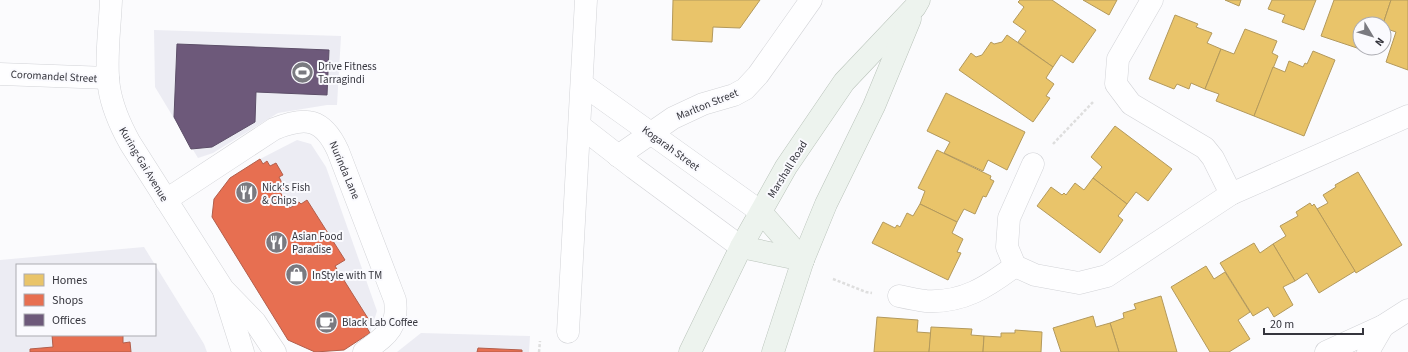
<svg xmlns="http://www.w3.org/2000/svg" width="1408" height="352" font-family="'Source Sans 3',sans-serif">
<rect width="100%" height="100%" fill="#fbfbfd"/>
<g fill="#ececf3" fill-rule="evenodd">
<polygon points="154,30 341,36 337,105 327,105 278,113 213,153 198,158 155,87"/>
<polygon points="297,140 311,144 326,167 377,311 370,333 344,350 315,352 288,340 212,217 214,199 230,178 260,159"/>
<path d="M144,247L204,344L207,352H0V260ZM17,265H155V335H17Z"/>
<polygon points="421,333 530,336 529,352 397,352"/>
</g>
<g fill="#e9c46a" stroke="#b3995c">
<polygon points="673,0 760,0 740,28 713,27 712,42 672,40"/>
<polygon points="1020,0 1052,0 1096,30 1073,63 1061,55 1053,67 1018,42 1026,31 1013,22 1024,7 1018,2"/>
<polygon points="1083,0 1117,0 1109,15"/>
<polygon points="1225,0 1241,0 1239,6"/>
<polygon points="1272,0 1316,0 1304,30 1282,22 1285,15 1268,9"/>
<polygon points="1334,0 1391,0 1383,24 1360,24 1360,49 1321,36"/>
<polygon points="1391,0 1408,0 1408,70 1386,62 1396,32 1384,28 1383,24"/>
<polygon points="1175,15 1198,24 1196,27 1212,33 1207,43 1221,49 1205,89 1191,83 1189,89 1177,84 1174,89 1149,79"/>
<polygon points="1245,29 1277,41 1272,53 1278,56 1254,116 1216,101 1219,94 1205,89 1221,49 1234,54"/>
<polygon points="1007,35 1053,67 1046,78 1054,84 1046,96 1050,98 1033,122 959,70 971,53 976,57 982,55 991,42 994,44 1002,42"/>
<polygon points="1313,51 1335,60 1304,136 1254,116 1273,67 1285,72 1289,61 1303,67 1305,63 1307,64"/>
<polygon points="946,93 1025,132 1007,170 988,160 983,171 944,153 950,142 927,131"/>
<polygon points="1115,126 1172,169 1148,201 1136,192 1127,204 1093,178 1102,167 1091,157"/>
<polygon points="937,150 991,176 990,179 994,181 986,197 983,196 975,214 964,209 957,222 920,204 925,191 918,188"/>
<polygon points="1358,172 1402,245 1356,273 1317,209 1328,203 1323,195 1336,187 1335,185"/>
<polygon points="1093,178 1127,204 1118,216 1123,220 1100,253 1037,206 1051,187 1062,195 1064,193 1066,195 1075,183 1084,190"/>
<polygon points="1310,203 1312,206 1314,204 1355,271 1319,293 1307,273 1295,281 1273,244 1286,236 1280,226 1298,216 1296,212"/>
<polygon points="920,204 957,222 952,233 963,239 957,252 961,253 948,280 872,243 883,222 895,228 897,225 900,227 907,213 913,216"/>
<polygon points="1254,243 1260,253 1273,244 1295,281 1283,287 1293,305 1274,317 1268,307 1253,316 1220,263"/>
<polygon points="1206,266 1214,279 1225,272 1250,312 1238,320 1250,339 1229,352 1210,352 1171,287"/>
<polygon points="1161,296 1177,352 1119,352 1110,323 1124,318 1123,313 1136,309 1134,304"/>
<polygon points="1093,316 1096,327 1110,323 1119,352 1061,352 1053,328"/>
<polygon points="877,317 918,320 917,332 931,333 929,352 874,352"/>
<polygon points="931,327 972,329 971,335 984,336 983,352 929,352"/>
<polygon points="1015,330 1042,332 1041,352 983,352 984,336 1001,337 1001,333 1015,333"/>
</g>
<g fill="#e76f51" stroke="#b25e4b">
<polygon points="260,159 263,164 267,161 270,166 276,163 283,175 279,177 285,189 280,192 290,208 299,202 301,204 307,200 345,260 335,266 369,320 364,323 370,333 344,350 315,352 288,340 212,217 214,199 230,178"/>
<polygon points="52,335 123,335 123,343 130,342 131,352 30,352 30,349 53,347"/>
<polygon points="478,348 522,350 522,352 477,352"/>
</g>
<polygon fill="#6d597a" stroke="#5c4e68" points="177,44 329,50 327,95 256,92 255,122 212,147 191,149 174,117"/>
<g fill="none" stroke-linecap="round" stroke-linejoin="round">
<defs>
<g id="minor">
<path d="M111,0C110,27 105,61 109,87C112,107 120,125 130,143L223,289L255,322L275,352"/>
<polyline points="1152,0 1118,59 1116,84 1131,104 1205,148 1213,158 1231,194"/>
<polyline points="0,74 108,78"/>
<polyline points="582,84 761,212"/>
<polyline points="580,126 634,168 741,247"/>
<polyline points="618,156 673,118 703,104 734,95 745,89 758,75 811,0"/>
<polyline points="1033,164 1009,218 1007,247 1015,266 1035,275 1079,283 1107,276 1231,194 1408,116"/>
<path d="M166,200L274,129C306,116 323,118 338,151L395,300C399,329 385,336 364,352"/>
<polyline points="224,292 243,352"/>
<path d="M899,296C908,298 917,300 926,301C963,303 987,287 1015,266"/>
<polyline points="568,332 586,0"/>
<polyline points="1326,352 1383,326 1408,310"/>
<polyline points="1368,352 1383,326"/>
</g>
<g id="major">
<polyline points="761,212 803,260"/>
<polyline points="741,247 803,260"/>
<polyline points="690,352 741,247 786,167 844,82 915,7 919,0"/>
<polyline points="773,352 803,260 826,204 874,106 910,19"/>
</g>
</defs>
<use href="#minor" stroke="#d2d3d7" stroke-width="23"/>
<use href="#major" stroke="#b9c3ba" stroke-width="23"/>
<g stroke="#dedede" stroke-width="2.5" stroke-dasharray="3 2" stroke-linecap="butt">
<polyline points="1053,144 1094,101"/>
<polyline points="833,279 866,292 872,293"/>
<polyline points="539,352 540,341"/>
</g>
<use href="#minor" stroke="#fefeff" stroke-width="22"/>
<use href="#major" stroke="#edf3ee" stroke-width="22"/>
</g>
<defs>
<symbol id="stadium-disc" viewBox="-11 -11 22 22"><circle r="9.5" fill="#7a7a80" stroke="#fafafe"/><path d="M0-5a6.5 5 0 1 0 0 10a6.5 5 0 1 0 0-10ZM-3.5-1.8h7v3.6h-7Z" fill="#fff"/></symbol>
<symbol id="restaurant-disc" viewBox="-11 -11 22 22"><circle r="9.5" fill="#7a7a80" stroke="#fafafe"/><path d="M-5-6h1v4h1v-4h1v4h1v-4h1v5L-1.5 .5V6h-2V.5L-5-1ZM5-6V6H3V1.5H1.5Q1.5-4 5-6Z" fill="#fff"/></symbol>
<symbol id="shop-disc" viewBox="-11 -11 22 22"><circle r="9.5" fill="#7a7a80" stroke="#fafafe"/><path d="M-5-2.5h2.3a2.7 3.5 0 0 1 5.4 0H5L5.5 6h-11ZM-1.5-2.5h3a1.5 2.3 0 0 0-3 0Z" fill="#fff"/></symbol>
<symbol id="cafe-disc" viewBox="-11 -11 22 22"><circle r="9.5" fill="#7a7a80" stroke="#fafafe"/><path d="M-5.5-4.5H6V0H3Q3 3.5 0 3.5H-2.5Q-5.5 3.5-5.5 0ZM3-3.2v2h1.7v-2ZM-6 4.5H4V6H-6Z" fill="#fff"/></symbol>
</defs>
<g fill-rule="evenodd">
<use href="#stadium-disc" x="290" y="60" width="25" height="25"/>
<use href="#restaurant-disc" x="234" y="180" width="25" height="25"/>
<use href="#restaurant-disc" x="264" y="230" width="25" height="25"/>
<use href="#shop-disc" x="284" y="262" width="25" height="25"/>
<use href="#cafe-disc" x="314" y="310" width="25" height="25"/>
</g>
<g text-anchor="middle" stroke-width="4" stroke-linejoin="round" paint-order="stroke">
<g font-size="11" fill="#35353d" stroke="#fafafe" text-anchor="start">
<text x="318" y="70">Drive Fitness<tspan x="318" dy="13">Tarragindi</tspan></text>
<text x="262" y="191">Nick's Fish<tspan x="262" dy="13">&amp; Chips</tspan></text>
<text x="292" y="240">Asian Food<tspan x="292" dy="13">Paradise</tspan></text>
<text x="312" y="279">InStyle with TM</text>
<text x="342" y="326">Black Lab Coffee</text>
</g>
<g font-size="11" fill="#35353d" stroke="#fafafe">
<text transform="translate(54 76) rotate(3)" y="4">Coromandel Street</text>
<text transform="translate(707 104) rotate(-22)" y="4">Marlton Street</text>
<text transform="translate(671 148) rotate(36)" y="4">Kogarah Street</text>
<text transform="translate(144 164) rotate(59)" y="4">Kuring-Gai Avenue</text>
<text transform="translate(787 169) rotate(-58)" y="4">Marshall Road</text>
<text transform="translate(345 170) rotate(67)" y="4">Nurinda Lane</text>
</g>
</g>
<rect x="16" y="264" width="140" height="72" fill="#fafafe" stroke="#ababb1"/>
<rect x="24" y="274" width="20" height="12" fill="#e9c46a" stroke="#ababb1"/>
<text x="52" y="284" font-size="12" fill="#35353d">Homes</text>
<rect x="24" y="294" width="20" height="12" fill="#e76f51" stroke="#ababb1"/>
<text x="52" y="304" font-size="12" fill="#35353d">Shops</text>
<rect x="24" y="314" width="20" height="12" fill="#6d597a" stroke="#ababb1"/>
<text x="52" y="324" font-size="12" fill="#35353d">Offices</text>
<g transform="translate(1372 36) rotate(128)"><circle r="19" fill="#fafafe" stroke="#ababb1"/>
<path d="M0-3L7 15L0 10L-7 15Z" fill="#7a7a80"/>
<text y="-6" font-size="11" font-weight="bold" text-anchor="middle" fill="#35353d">N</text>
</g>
<path d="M1264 328v6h99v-6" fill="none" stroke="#35353d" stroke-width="2"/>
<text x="1270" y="328" font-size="12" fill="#35353d" stroke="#fafafe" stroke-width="3" paint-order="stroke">20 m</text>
</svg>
